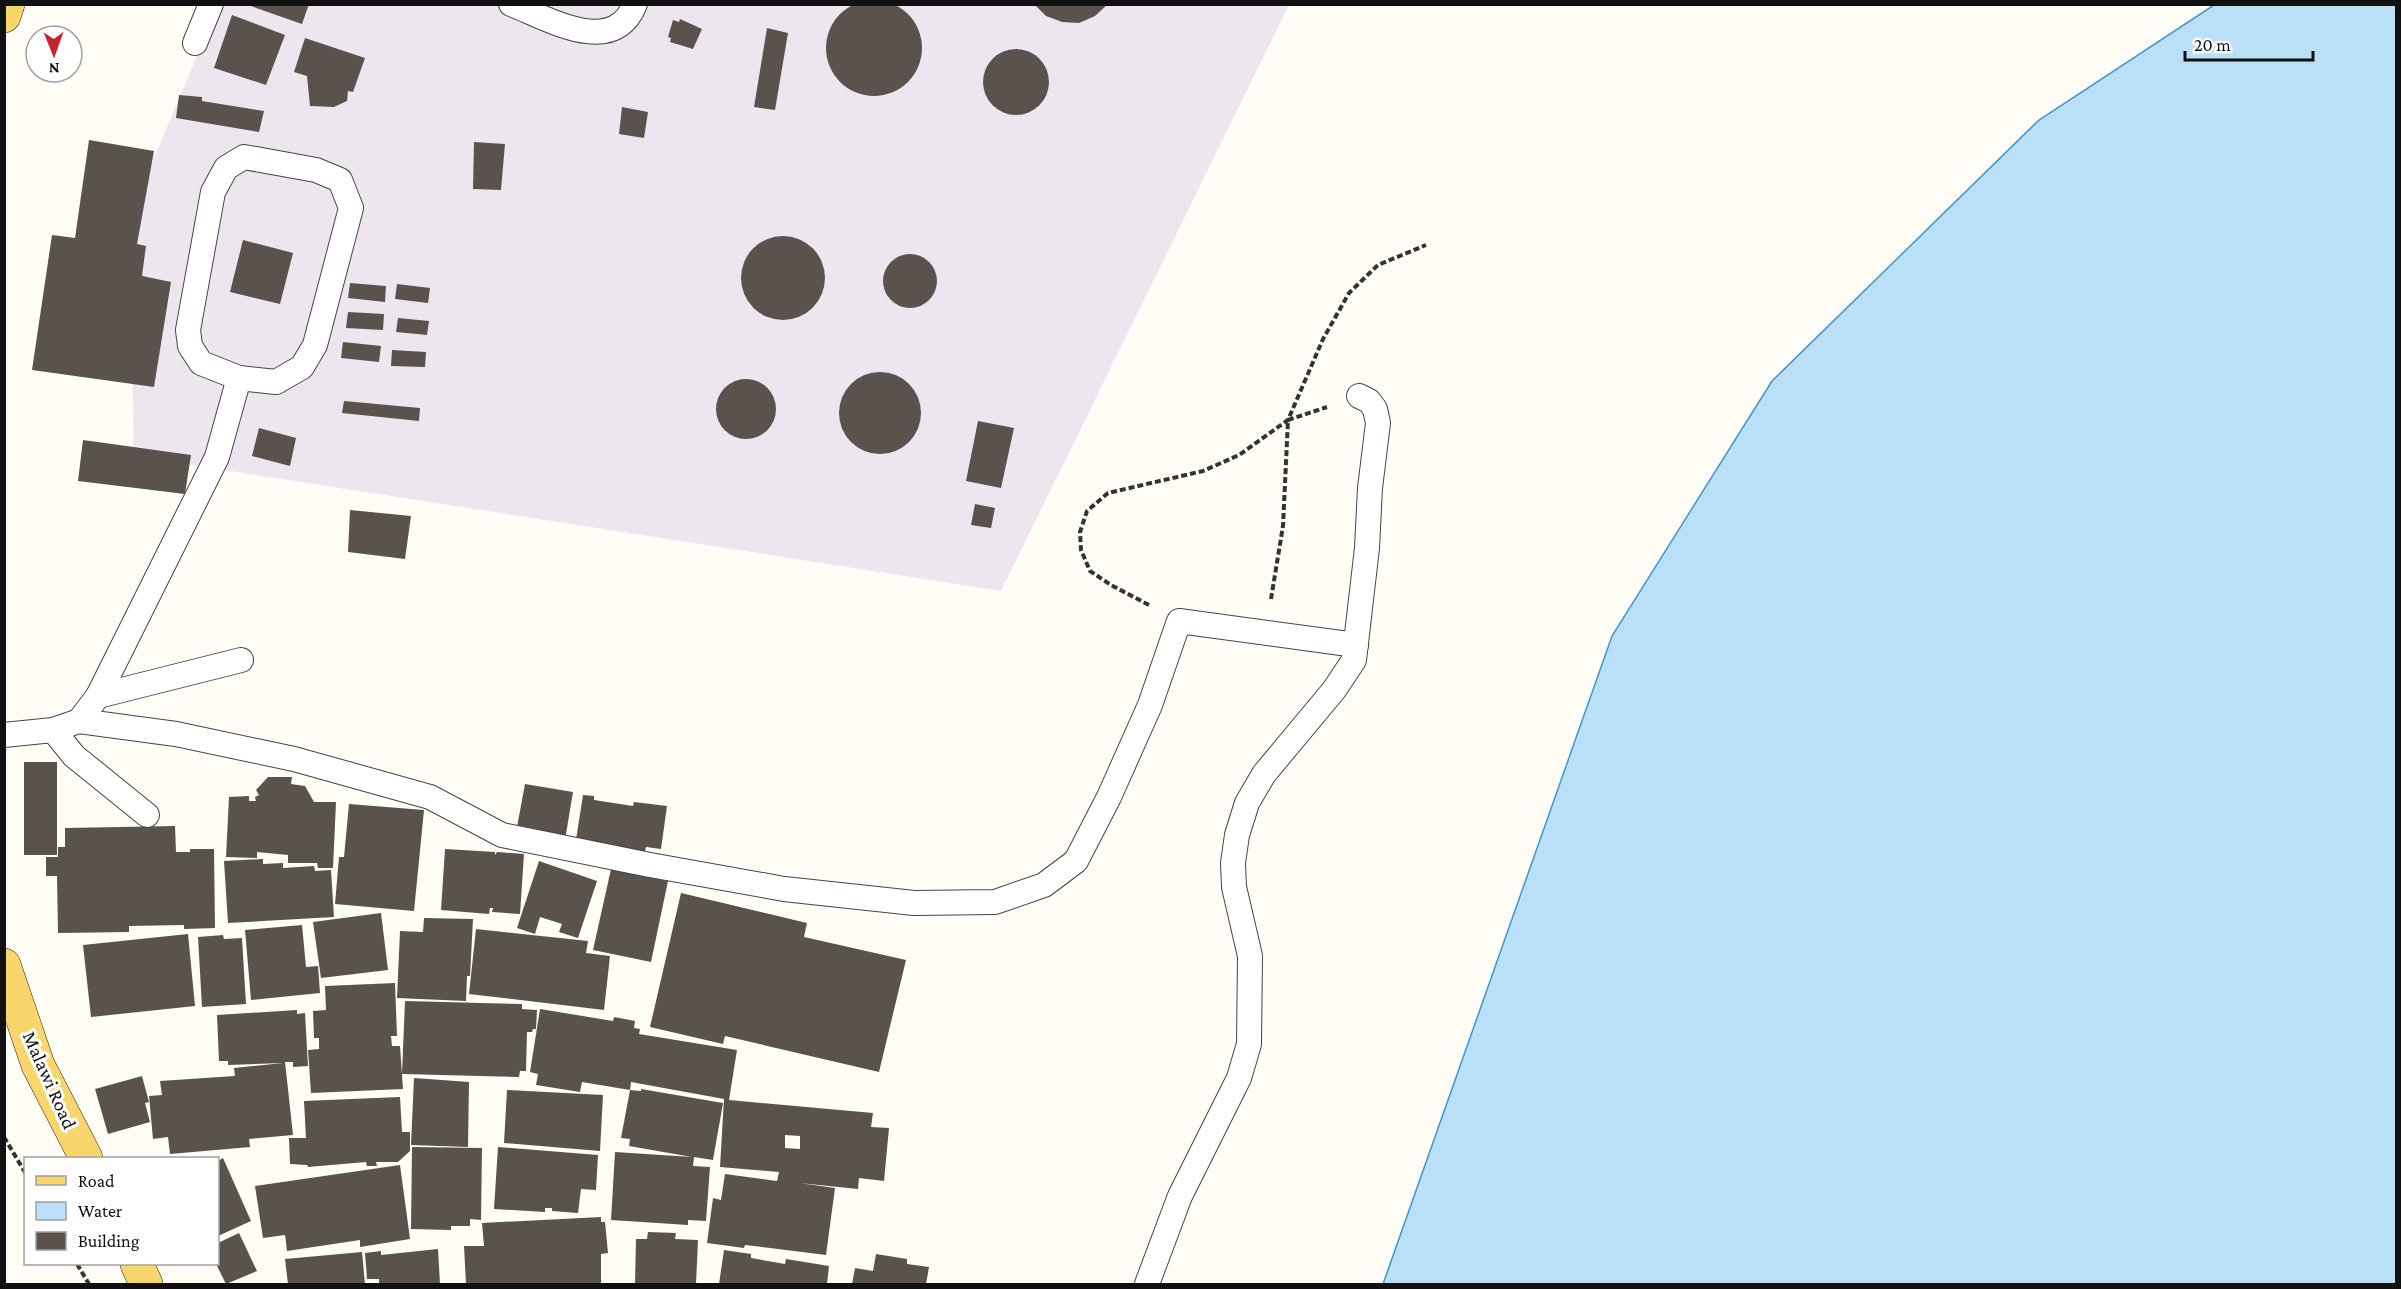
<svg xmlns="http://www.w3.org/2000/svg" width="2401" height="1289" font-family="'Crimson Pro',serif">
<rect width="100%" height="100%" fill="#fffdf5"/>
<polygon fill="#eee6ef" points="218,5 1289,5 1001,591 134,456 129,218"/>
<polygon fill="#b9e0f7" stroke="#3f96cf" stroke-width="1.5" points="2214,5 2396,5 2396,1284 1383,1284 1612,636 1772,381 2039,120"/>
<g fill="#5a524d" fill-rule="evenodd">
<circle cx="874" cy="48" r="48"/>
<polygon points="245,4 309,4 302,24"/>
<polygon points="1034,4 1108,4 1095,16 1079,23 1062,22 1046,16"/>
<polygon points="232,15 285,35 266,85 214,68"/>
<polygon points="680,19 702,29 693,49 670,42 671,38 668,37 673,20 679,22"/>
<polygon points="767,28 788,33 775,110 754,107"/>
<polygon points="305,38 365,58 353,92 348,91 347,101 334,107 310,106 307,76 294,72"/>
<circle cx="1016" cy="82" r="33"/>
<polygon points="179,95 202,97 202,101 264,111 259,132 176,118"/>
<polygon points="622,107 648,112 644,138 619,134"/>
<polygon points="89,140 154,151 137,244 146,246 142,276 171,282 154,387 32,370 52,235 75,238"/>
<polygon points="474,142 505,144 501,190 473,189"/>
<circle cx="783" cy="278" r="42"/>
<polygon points="243,240 293,253 280,304 230,292"/>
<circle cx="910" cy="281" r="27"/>
<polygon points="350,283 386,286 385,302 348,298"/>
<polygon points="397,284 430,288 428,303 395,299"/>
<polygon points="348,312 384,314 383,330 346,328"/>
<polygon points="398,318 429,321 427,335 396,332"/>
<polygon points="343,342 381,346 379,362 341,358"/>
<polygon points="392,350 426,352 425,367 391,366"/>
<circle cx="880" cy="413" r="41"/>
<circle cx="746" cy="409" r="30"/>
<polygon points="344,401 420,408 419,421 342,413"/>
<polygon points="978,421 1014,428 1001,488 966,481"/>
<polygon points="259,428 296,438 290,466 252,456"/>
<polygon points="83,440 191,455 185,494 78,481"/>
<polygon points="975,504 995,508 991,528 971,525"/>
<polygon points="350,510 411,516 405,559 348,552"/>
<rect x="24" y="762" width="33" height="93"/>
<polygon points="268,777 292,777 291,784 305,786 314,802 336,802 333,868 318,868 317,863 288,863 288,855 257,852 257,858 226,857 229,797 249,796 249,801 256,801 255,797 259,795 256,790"/>
<polygon points="525,784 573,792 565,840 517,827"/>
<polygon points="583,795 594,796 594,800 633,806 634,802 667,806 661,849 646,847 644,855 575,846"/>
<polygon points="349,804 424,810 414,911 335,904 339,857 344,857"/>
<polygon points="175,826 176,852 190,852 190,849 214,849 215,928 184,929 184,925 129,926 129,932 58,933 57,876 46,876 46,857 58,857 58,847 65,847 65,828"/>
<polygon points="445,849 495,852 495,855 497,852 524,854 520,914 492,912 493,908 490,908 489,914 441,910"/>
<polygon points="263,859 263,864 283,863 283,868 314,866 315,871 331,870 334,917 228,923 224,861"/>
<polygon points="539,861 597,881 578,938 559,932 562,924 540,917 535,934 517,928"/>
<polygon points="611,869 668,881 651,962 593,950"/>
<polygon points="681,893 807,923 804,937 906,960 879,1072 725,1036 723,1044 650,1027"/>
<polygon points="381,913 388,970 321,978 313,922"/>
<polygon points="424,918 473,919 470,976 467,976 466,1001 397,998 400,931 423,932"/>
<polygon points="302,925 306,967 318,966 320,993 251,1000 245,930"/>
<polygon points="476,929 588,941 586,953 610,956 604,1010 469,994"/>
<polygon points="188,934 195,1006 91,1017 83,945"/>
<polygon points="223,935 224,939 242,938 246,1004 202,1007 198,937"/>
<polygon points="395,983 397,1036 391,1036 392,1046 400,1046 403,1089 311,1093 308,1050 319,1049 319,1038 314,1038 313,1011 326,1010 325,986"/>
<polygon points="405,1001 522,1004 522,1009 537,1010 536,1029 533,1029 532,1032 527,1032 526,1071 520,1071 519,1077 402,1074"/>
<path d="M540,1009L613,1021L614,1017L635,1021L634,1028L640,1029L639,1034L737,1050L729,1100L873,1113L871,1127L889,1128L884,1181L859,1178L858,1189L799,1183L835,1188L826,1255L745,1245L744,1248L707,1243L713,1198L721,1200L725,1174L777,1181L779,1172L720,1167L724,1099L631,1082L630,1090L582,1082L580,1092L536,1085L538,1074L530,1072ZM785,1135L800,1136V1149L785,1148Z"/>
<polygon points="297,1010 297,1014 305,1013 308,1066 293,1067 293,1062 285,1062 293,1135 249,1139 250,1147 170,1154 168,1137 153,1139 149,1096 162,1095 160,1081 235,1076 234,1068 283,1063 228,1065 228,1061 219,1061 217,1015"/>
<polygon points="142,1076 149,1102 145,1103 150,1122 108,1134 95,1089"/>
<polygon points="414,1078 469,1082 468,1147 411,1145"/>
<polygon points="641,1089 723,1103 713,1160 694,1157 693,1166 710,1167 706,1221 688,1220 688,1225 611,1220 615,1152 692,1157 629,1146 630,1139 621,1138 630,1090 641,1091"/>
<polygon points="507,1090 603,1095 600,1151 504,1143"/>
<polygon points="400,1097 402,1132 410,1132 410,1151 398,1162 376,1162 377,1166 367,1166 366,1162 308,1167 307,1165 290,1164 289,1138 306,1138 304,1101"/>
<polygon points="412,1147 482,1148 481,1220 470,1219 470,1226 451,1226 451,1230 411,1229"/>
<polygon points="498,1147 598,1155 596,1190 581,1189 578,1213 552,1211 552,1208 545,1208 545,1212 494,1209"/>
<polygon points="223,1158 251,1221 218,1236 218,1161"/>
<polygon points="400,1165 410,1239 360,1247 360,1240 287,1251 285,1235 263,1238 255,1186"/>
<polygon points="601,1217 601,1222 605,1222 608,1253 601,1254 601,1284 466,1284 464,1246 484,1246 482,1223"/>
<polygon points="648,1232 676,1233 675,1239 698,1240 696,1284 635,1284 636,1239 647,1239"/>
<polygon points="239,1233 257,1271 226,1284 216,1264 218,1264 218,1243"/>
<polygon points="438,1249 440,1284 379,1284 379,1279 367,1279 365,1253 381,1251 381,1255"/>
<polygon points="724,1250 751,1254 751,1258 785,1264 786,1259 829,1266 827,1284 719,1284"/>
<polygon points="362,1252 365,1284 288,1284 285,1259"/>
<polygon points="876,1254 907,1259 907,1264 929,1267 926,1284 852,1284 855,1268 873,1271"/>
</g>
<g fill="none" stroke-linecap="round" stroke-linejoin="round">
<defs>
<g id="service">
<path d="M511,4C549,19 613,58 635,4"/>
<polyline points="195,43 211,4"/>
<polygon points="244,157 316,170 340,180 351,208 315,345 302,367 276,382 239,378 201,363 190,346 188,330 213,192 226,168"/>
<polyline points="98,696 241,660"/>
<polyline points="79,721 176,734 294,759 430,797 502,835 650,865 784,889 914,903 995,902 1044,885 1076,861 1109,797 1150,705 1179,621 1356,645"/>
<polyline points="53,730 74,756 147,815"/>
<polyline points="4,735 53,730 79,721 98,696 217,457 239,378"/>
<polyline points="1147,1284 1180,1196 1239,1078 1249,1044 1250,956 1234,887 1233,863 1237,835 1247,803 1264,774 1334,690 1354,660 1367,548 1370,488 1378,423 1375,409 1369,401 1359,396"/>
</g>
<g id="primary">
<polyline points="4,16 8,4"/>
<polyline points="4,965 38,1065 86,1158"/>
<polyline points="137,1264 146,1284"/>
</g>
</defs>
<use href="#service" stroke="#444" stroke-width="26"/>
<use href="#primary" stroke="#222" stroke-width="34"/>
<g stroke="#333" stroke-width="4" stroke-dasharray="6 3" stroke-linecap="butt">
<polyline points="1271,599 1283,526 1288,420 1327,407"/>
<polyline points="1149,605 1111,585 1090,571 1081,550 1080,532 1087,511 1108,493 1203,471 1239,455 1288,420 1323,339 1349,293 1378,265 1426,245"/>
<polyline points="4,1137 26,1174"/>
<polyline points="77,1264 89,1284"/>
</g>
<use href="#service" stroke="#fff" stroke-width="24"/>
<use href="#primary" stroke="#f9d66b" stroke-width="33"/>
</g>
<g text-anchor="middle" stroke-width="6" stroke-linejoin="round" paint-order="stroke">
<g font-size="20" fill="#111" stroke="#fff">
<text transform="translate(50 1080) rotate(66)" y="7">Malawi Road</text>
</g>
</g>
<rect width="2401" height="1289" fill="none" stroke="#111111" stroke-width="12"/>
<rect x="24" y="1157" width="195" height="108" fill="#ffffff" stroke="#a0a0a0" stroke-width="1.5"/>
<rect x="36" y="1176" width="30" height="9" fill="#f9d66b" stroke="#a0a0a0" stroke-width="1.5"/>
<text x="78" y="1187" font-size="18" fill="#111111">Road</text>
<rect x="36" y="1202" width="30" height="18" fill="#b9e0f7" stroke="#a0a0a0" stroke-width="1.5"/>
<text x="78" y="1217" font-size="18" fill="#111111">Water</text>
<rect x="36" y="1232" width="30" height="18" fill="#5a524d" stroke="#a0a0a0" stroke-width="1.5"/>
<text x="78" y="1247" font-size="18" fill="#111111">Building</text>
<g transform="translate(54 54) rotate(179)"><circle r="28" fill="#ffffff" stroke="#a0a0a0" stroke-width="1.5"/>
<path d="M0-4.5L10 22L0 15L-10 22Z" fill="#c4262e"/>
<text y="-9" font-size="16" font-weight="bold" text-anchor="middle" fill="#111111">N</text>
</g>
<path d="M2185 51v9h128v-9" fill="none" stroke="#111111" stroke-width="3"/>
<text x="2194" y="51" font-size="18" fill="#111111" stroke="#ffffff" stroke-width="4.5" paint-order="stroke">20 m</text>
</svg>
